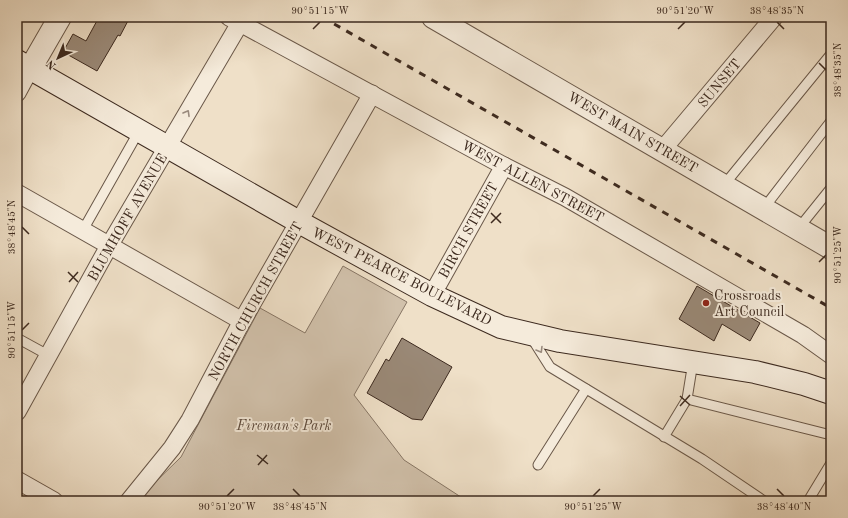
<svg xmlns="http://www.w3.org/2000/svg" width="848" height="518" font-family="'Old Standard TT',serif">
<rect width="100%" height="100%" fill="#efe0c8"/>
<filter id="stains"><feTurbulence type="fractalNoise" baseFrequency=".005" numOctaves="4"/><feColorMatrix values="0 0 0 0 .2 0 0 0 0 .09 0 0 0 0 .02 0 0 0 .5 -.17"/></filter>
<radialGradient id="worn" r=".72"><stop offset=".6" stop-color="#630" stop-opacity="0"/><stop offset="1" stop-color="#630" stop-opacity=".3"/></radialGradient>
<polygon fill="#d1c1ab" stroke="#877665" points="343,266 407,302 354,395 404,460 467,501 136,501 181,457 260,308 305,333"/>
<g fill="#9a8977" stroke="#3d2a1f">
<polygon points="99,17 130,17 120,36 118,35 97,71 63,52 73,34 86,41"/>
<polygon points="697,286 760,323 750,341 722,324 714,341 679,319"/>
<polygon points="402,338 452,367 422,420 412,419 367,393 386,359 389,361"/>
</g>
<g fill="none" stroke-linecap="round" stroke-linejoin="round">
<defs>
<g id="service">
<polyline points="724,185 831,54"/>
<polyline points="764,208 831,121"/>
<polyline points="798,229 831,188"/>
<polyline points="83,230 139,131"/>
<polyline points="531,337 550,367 702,459 764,501"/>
<polyline points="17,338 48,355"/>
<polyline points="693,362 687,399 831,435"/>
<polyline points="664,437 687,399"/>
<polyline points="538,465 586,389"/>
<polyline points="808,501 831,463"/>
</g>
<g id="minor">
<polyline points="229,17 504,166 565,197 803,335 831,355"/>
<polyline points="17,93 30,69"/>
<polyline points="663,149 774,17"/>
<polyline points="17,193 242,321"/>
<polyline points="432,295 504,166"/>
<polyline points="17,412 109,246 240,23"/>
<polyline points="17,480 54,501"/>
<polyline points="129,501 172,448 190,420 242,321 372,94"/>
</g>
<g id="tertiary">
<polyline points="433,17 831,248"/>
<polyline points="30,69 60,17"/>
</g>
<polyline id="secondary" points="17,61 299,222 432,295 501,327 560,341 755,372 804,384 831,393"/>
</defs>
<use href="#service" stroke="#6a5849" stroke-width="11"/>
<use href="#minor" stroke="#6a5849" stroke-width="19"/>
<use href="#tertiary" stroke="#6a5849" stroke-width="24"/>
<use href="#secondary" stroke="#3d2a1f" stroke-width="24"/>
<use href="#service" stroke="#f5ebdb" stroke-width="9"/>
<use href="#minor" stroke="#f5ebdb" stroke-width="17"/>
<use href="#tertiary" stroke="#f5ebdb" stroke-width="22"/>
<use href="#secondary" stroke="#f5ebdb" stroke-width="22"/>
<polyline stroke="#3d2a1f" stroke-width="3" stroke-dasharray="7 7" stroke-linecap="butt" points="322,17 831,308"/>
</g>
<defs><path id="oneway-chevron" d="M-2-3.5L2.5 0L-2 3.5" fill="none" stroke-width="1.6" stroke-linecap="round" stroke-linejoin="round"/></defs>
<g stroke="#998a7d">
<use href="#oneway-chevron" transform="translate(187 113) rotate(-60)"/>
<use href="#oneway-chevron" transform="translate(540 350) rotate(59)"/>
</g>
<path fill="none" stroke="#3d2a1f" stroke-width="1.5" d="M777,22L784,29M313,29L320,22M678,29L685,22M819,63L826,70M491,213L501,223M491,223L501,213M22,227L29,234M819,262L826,255M68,272L78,282M69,282L78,272M22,330L29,323M680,396L690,405M680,406L690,395M257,455L268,464M258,465L267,455M293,489L300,496M777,489L784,496M227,496L234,489M593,496L600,489"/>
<circle fill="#8f2418" stroke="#f5ebdb" stroke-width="1.5" cx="706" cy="303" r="4"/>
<g text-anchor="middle" stroke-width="4" stroke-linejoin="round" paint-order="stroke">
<g font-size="14" fill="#3d2a1f" stroke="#f5ebdb">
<text transform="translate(719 83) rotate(-50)" y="5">SUNSET</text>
<text transform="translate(633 132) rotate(30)" y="5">WEST MAIN STREET</text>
<text transform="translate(533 181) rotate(28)" y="5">WEST ALLEN STREET</text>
<text transform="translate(127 217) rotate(-60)" y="5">BLUMHOFF AVENUE</text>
<text transform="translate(468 230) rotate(-61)" y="5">BIRCH STREET</text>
<text transform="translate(402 276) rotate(27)" y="5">WEST PEARCE BOULEVARD</text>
<text transform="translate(255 301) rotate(-61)" y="5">NORTH CHURCH STREET</text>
</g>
<g font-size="14" fill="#3d2a1f" stroke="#f5ebdb" text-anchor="start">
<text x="714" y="300">Crossroads<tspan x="714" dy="16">Art Council</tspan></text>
</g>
<g font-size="14" font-style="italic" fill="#5b483b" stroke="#f5ebdb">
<text x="284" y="430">Fireman's Park</text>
</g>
</g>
<rect width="848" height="518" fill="none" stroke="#efe0c8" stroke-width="44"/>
<g transform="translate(58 58) rotate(224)" stroke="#f5ebdb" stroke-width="3" paint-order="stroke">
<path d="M0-3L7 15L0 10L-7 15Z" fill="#3d2a1f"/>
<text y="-6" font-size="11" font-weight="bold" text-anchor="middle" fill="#3d2a1f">N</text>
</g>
<rect x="22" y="22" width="804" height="474" fill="none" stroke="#3d2a1f" stroke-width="1.5"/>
<g font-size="10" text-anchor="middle" fill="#3d2a1f">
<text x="320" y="14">90°51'15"W</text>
<text x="685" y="14">90°51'20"W</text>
<text x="777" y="14">38°48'35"N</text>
<text transform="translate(837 70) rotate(-90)" y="4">38°48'35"N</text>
<text transform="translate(11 227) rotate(-90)" y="4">38°48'45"N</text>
<text transform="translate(837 255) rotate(-90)" y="4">90°51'25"W</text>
<text transform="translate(11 330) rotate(-90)" y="4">90°51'15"W</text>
<text x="227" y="510">90°51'20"W</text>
<text x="300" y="510">38°48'45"N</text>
<text x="593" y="510">90°51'25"W</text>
<text x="784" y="510">38°48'40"N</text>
</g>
<rect width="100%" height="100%" filter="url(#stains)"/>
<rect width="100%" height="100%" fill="url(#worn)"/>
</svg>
